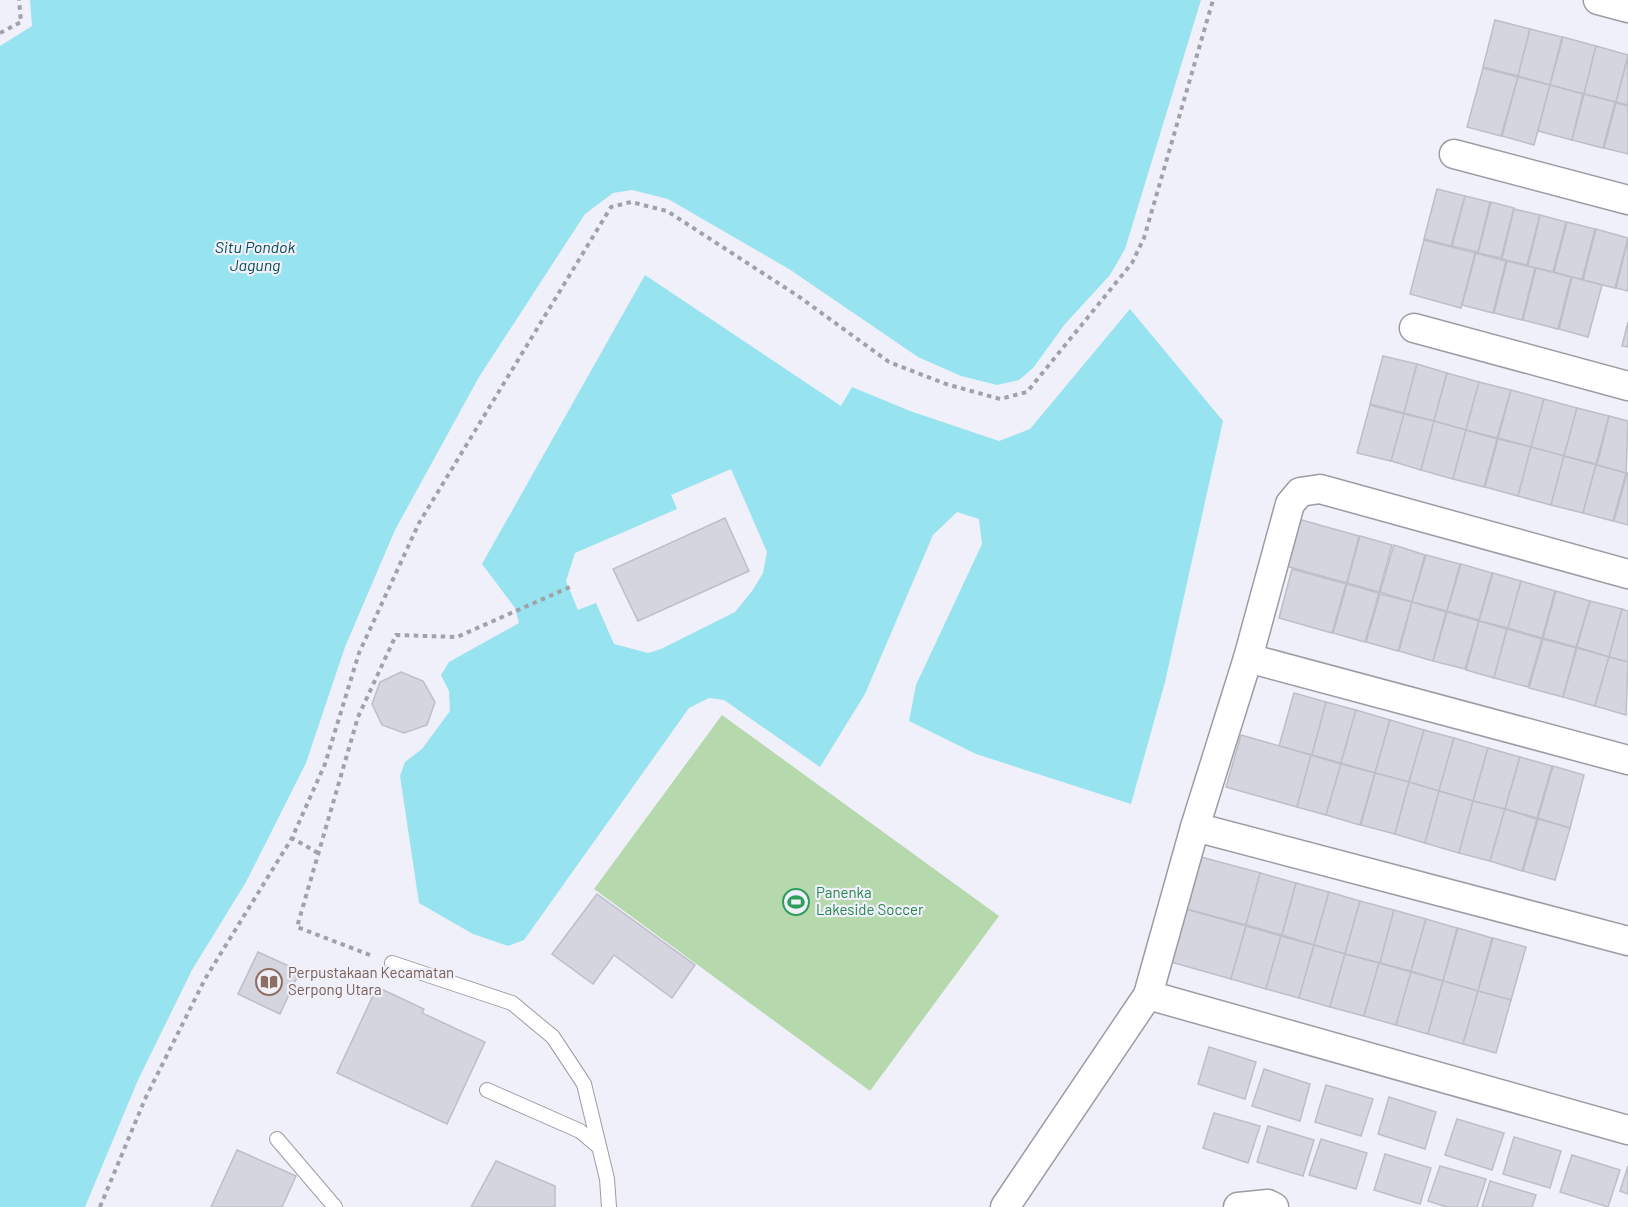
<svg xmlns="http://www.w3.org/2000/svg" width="1628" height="1207" font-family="Barlow,sans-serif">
<rect width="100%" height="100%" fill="#eff0fa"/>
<polygon fill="#b5d9ac" points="722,715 999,916 870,1091 594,889"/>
<g fill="#98e3f0">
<polygon points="30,0 1201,0 1125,249 1110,275 1065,324 1033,368 1019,380 997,385 961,376 918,357 789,269 668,199 632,190 613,193 585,214 479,377 395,530 345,647 306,763 246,882 192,970 138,1080 85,1207 0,1207 0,46 32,26"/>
<polygon points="645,275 841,406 852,387 910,411 999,441 1030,429 1130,309 1223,421 1165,682 1131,804 976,754 909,721 916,685 982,544 979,519 957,512 933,535 865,694 820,767 724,700 709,698 689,708 524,940 508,946 473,934 419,903 400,776 405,762 422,749 450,711 449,691 441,675 449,662 519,623 515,608 482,564"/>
</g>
<polygon fill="#eff0fa" points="731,469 767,552 763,573 752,591 735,612 661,649 648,653 614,644 596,603 578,610 566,581 575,553 677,509 671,495"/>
<g fill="#d5d5df" stroke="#bdbec7" stroke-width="1.5">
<polygon points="1495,20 1530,29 1518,76 1483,67"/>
<polygon points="1530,29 1562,37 1550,85 1518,76"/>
<polygon points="1563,37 1596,46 1584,94 1550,85"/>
<polygon points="1596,46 1628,55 1616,102 1584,94"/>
<polygon points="1628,57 1628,105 1616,102"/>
<polygon points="1483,68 1518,77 1501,136 1467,127"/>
<polygon points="1518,77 1550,85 1534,145 1502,136"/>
<polygon points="1550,85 1583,94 1572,140 1538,131"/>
<polygon points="1584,94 1615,102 1603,148 1572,140"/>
<polygon points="1616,103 1628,106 1628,154 1604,148"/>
<polygon points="1437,189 1465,196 1451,246 1424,239"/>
<polygon points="1465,196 1490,202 1478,252 1452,246"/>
<polygon points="1491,202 1514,208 1501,258 1478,253"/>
<polygon points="1514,209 1540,215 1527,265 1502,259"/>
<polygon points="1540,215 1566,222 1553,272 1528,266"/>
<polygon points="1567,222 1595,229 1582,280 1554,272"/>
<polygon points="1596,229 1628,238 1615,288 1583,280"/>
<polygon points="1628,239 1628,291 1616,288"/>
<polygon points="1424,240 1475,253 1461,308 1410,294"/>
<polygon points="1476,253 1506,261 1493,313 1462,305"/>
<polygon points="1507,261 1535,268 1522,320 1494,313"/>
<polygon points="1536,268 1571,277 1558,329 1523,320"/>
<polygon points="1572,277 1602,285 1588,337 1559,329"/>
<polygon points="1628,322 1628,347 1622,346"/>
<polygon points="1383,356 1417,364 1404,413 1370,404"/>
<polygon points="1417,364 1447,373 1434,421 1404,413"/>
<polygon points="1447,373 1479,382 1466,430 1434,421"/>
<polygon points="1479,382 1511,390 1497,438 1466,430"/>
<polygon points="1511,390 1544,399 1531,447 1498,438"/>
<polygon points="1544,399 1577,408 1564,456 1531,447"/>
<polygon points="1370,405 1404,414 1391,461 1357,453"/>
<polygon points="1577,408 1609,416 1596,464 1564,456"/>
<polygon points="1404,414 1434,421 1421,470 1391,461"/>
<polygon points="1609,416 1628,421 1626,473 1597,465"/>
<polygon points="1434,421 1466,430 1453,479 1421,470"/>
<polygon points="1466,430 1497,439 1484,487 1453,479"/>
<polygon points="1498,439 1531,447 1518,496 1485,487"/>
<polygon points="1531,447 1564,456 1551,505 1518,496"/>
<polygon points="1564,456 1596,465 1583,513 1551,505"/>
<polygon points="1596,465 1626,473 1613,521 1583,513"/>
<polygon points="1627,473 1628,473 1628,525 1614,521"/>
<polygon points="725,518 749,571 638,621 613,569"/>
<polygon points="1298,519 1359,536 1347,583 1286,566"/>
<polygon points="1360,536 1392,545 1379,592 1347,583"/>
<polygon points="1394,545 1425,555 1412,602 1380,592"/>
<polygon points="1426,555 1460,564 1447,611 1412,602"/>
<polygon points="1461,564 1492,573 1479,620 1447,611"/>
<polygon points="1292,569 1346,584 1332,633 1279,618"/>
<polygon points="1493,573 1521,581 1508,628 1479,621"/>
<polygon points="1521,581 1555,591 1542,638 1508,628"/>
<polygon points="1347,584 1379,593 1365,642 1333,633"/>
<polygon points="1556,591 1590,601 1576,647 1543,638"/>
<polygon points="1380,594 1412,602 1398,651 1366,642"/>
<polygon points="1590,601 1622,609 1609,657 1577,647"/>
<polygon points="1412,602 1446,612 1433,661 1399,651"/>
<polygon points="1622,609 1628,611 1628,662 1609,657"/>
<polygon points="1447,612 1479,621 1465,669 1433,661"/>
<polygon points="1479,621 1507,629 1494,678 1466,670"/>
<polygon points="1507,629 1542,639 1528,687 1494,678"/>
<polygon points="1543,639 1576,648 1563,697 1529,688"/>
<polygon points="1577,648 1609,657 1595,706 1563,697"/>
<polygon points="1609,657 1628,662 1626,715 1595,706"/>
<polygon points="401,672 423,681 435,702 427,725 404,733 382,725 372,704 380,682"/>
<polygon points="1294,693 1326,702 1312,755 1279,746"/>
<polygon points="1326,702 1356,710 1341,763 1312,755"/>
<polygon points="1356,710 1390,720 1375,773 1341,763"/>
<polygon points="1390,720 1424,730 1409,782 1375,773"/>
<polygon points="1424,730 1454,738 1439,791 1409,782"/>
<polygon points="1241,735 1311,755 1297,807 1226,787"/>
<polygon points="1454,738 1488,748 1473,801 1439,791"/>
<polygon points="1488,748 1520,757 1505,809 1473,801"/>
<polygon points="1311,755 1341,764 1326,815 1297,807"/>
<polygon points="1520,757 1552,766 1537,818 1505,809"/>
<polygon points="1341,764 1375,773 1360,825 1326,815"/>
<polygon points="1553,766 1584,775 1570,828 1538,818"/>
<polygon points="1375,773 1409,782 1395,834 1361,825"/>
<polygon points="1409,782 1439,791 1425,843 1395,834"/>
<polygon points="1439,791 1473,801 1459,853 1425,843"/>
<polygon points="1473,801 1505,809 1490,861 1459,853"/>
<polygon points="1505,809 1537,819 1522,871 1490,861"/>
<polygon points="1538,819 1570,828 1555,880 1523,871"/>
<polygon points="1201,857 1261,873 1246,925 1186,909"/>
<polygon points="1260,873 1296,883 1282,935 1246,925"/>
<polygon points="1296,883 1329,892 1314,945 1282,935"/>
<polygon points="1329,892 1360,901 1345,954 1314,945"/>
<polygon points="597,894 695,965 672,998 614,955 593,984 552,954"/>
<polygon points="1360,901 1394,910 1380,963 1345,954"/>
<polygon points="1186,909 1246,926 1231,979 1171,962"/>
<polygon points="1394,910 1426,919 1411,971 1380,963"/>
<polygon points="1426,919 1457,928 1443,981 1411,971"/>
<polygon points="1246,926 1281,936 1266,989 1231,979"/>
<polygon points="1458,928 1492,938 1478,991 1443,981"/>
<polygon points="1281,936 1314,945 1299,998 1266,989"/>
<polygon points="1493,938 1526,947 1511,1000 1478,991"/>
<polygon points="1314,945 1345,954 1330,1007 1299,998"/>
<polygon points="258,952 300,971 280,1014 238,994"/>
<polygon points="1345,954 1379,963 1364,1016 1330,1007"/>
<polygon points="1379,963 1411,972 1396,1025 1364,1016"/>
<polygon points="1411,972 1443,981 1428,1034 1396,1025"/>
<polygon points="1443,981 1478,991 1463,1044 1428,1034"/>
<polygon points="377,987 424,1009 422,1013 485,1042 447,1124 337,1073"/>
<polygon points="1478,991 1511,1000 1496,1053 1463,1044"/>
<polygon points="1209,1047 1256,1062 1245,1099 1198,1084"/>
<polygon points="1264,1069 1310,1084 1300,1121 1252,1106"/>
<polygon points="1326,1085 1373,1099 1361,1136 1315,1122"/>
<polygon points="1389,1097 1436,1112 1425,1149 1378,1134"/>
<polygon points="1214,1113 1260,1126 1248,1163 1203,1148"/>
<polygon points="1457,1119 1504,1133 1492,1170 1445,1155"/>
<polygon points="1268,1126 1314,1140 1303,1176 1257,1162"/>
<polygon points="1514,1137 1561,1151 1550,1188 1503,1174"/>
<polygon points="1321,1139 1367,1153 1356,1189 1309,1175"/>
<polygon points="237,1150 296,1176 282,1207 211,1207"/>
<polygon points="1385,1154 1431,1168 1420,1204 1374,1190"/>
<polygon points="1572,1155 1620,1170 1608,1207 1560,1192"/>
<polygon points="496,1161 555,1186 555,1207 471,1207"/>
<polygon points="1440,1166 1486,1179 1477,1207 1447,1207 1428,1201"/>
<polygon points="1628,1166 1628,1194 1620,1191"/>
<polygon points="1490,1181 1536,1195 1532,1207 1482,1207"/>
</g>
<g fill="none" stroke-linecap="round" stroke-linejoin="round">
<defs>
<g id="lane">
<polyline points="392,963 512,1003 553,1037 584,1084 607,1179 609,1207"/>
<polyline points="487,1090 580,1131 599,1147"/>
<polyline points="277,1139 335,1207"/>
</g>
<g id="street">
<polyline points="1598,0 1628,8"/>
<polyline points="1454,154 1628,200"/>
<polyline points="1414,328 1628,386"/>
<polyline points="1248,658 1628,760"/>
<polyline points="1195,827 1628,941"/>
<polyline points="1148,995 1628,1130"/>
<polyline points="1005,1207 1148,995 1195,827 1248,658 1290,504 1300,492 1320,489 1628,574"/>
<polyline points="1238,1207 1268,1204 1274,1207"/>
</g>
</defs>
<use href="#lane" stroke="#9c9ca5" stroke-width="16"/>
<use href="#street" stroke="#9c9ca5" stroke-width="31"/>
<g stroke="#a1a2a9" stroke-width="4" stroke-dasharray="4.5 4.5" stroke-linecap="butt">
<polyline points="0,33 21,22 19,0"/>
<polyline points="318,853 292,838 325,764 359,653 419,523 611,207 631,202 667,211 798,296 889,362 946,384 1000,399 1027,392 1132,263 1144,238 1213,0"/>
<polyline points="370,955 297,927 358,717 396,635 457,637 570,587"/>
<polyline points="100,1207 145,1099 205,979 292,838"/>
</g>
<use href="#lane" stroke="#fff" stroke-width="14"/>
<use href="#street" stroke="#fff" stroke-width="28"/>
</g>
<defs>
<symbol id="stadium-ring" viewBox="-11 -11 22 22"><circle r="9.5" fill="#eff0fa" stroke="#2e9e5b" stroke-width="1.5"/><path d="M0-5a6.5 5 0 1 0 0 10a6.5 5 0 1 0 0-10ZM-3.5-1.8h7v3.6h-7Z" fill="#2e9e5b"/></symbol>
<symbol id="library-ring" viewBox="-11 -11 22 22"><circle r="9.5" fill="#eff0fa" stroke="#8d6e63" stroke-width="1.5"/><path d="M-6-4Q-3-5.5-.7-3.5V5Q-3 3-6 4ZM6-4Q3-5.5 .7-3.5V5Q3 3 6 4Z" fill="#8d6e63"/></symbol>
</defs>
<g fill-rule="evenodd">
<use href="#stadium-ring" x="781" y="887" width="30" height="30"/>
<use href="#library-ring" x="254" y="967" width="30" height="30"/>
</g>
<g text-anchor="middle" stroke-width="4.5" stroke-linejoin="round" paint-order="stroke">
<g font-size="15" fill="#27864d" stroke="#eff0fa" text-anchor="start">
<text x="816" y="898">Panenka<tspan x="816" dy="17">Lakeside Soccer</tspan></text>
</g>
<g font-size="15" fill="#785e54" stroke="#eff0fa" text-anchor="start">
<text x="288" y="978">Perpustakaan Kecamatan<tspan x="288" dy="17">Serpong Utara</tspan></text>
</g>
<g font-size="16" font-style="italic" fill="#064c55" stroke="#eff0fa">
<text x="255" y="253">Situ Pondok<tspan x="255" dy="18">Jagung</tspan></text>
</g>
</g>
</svg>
